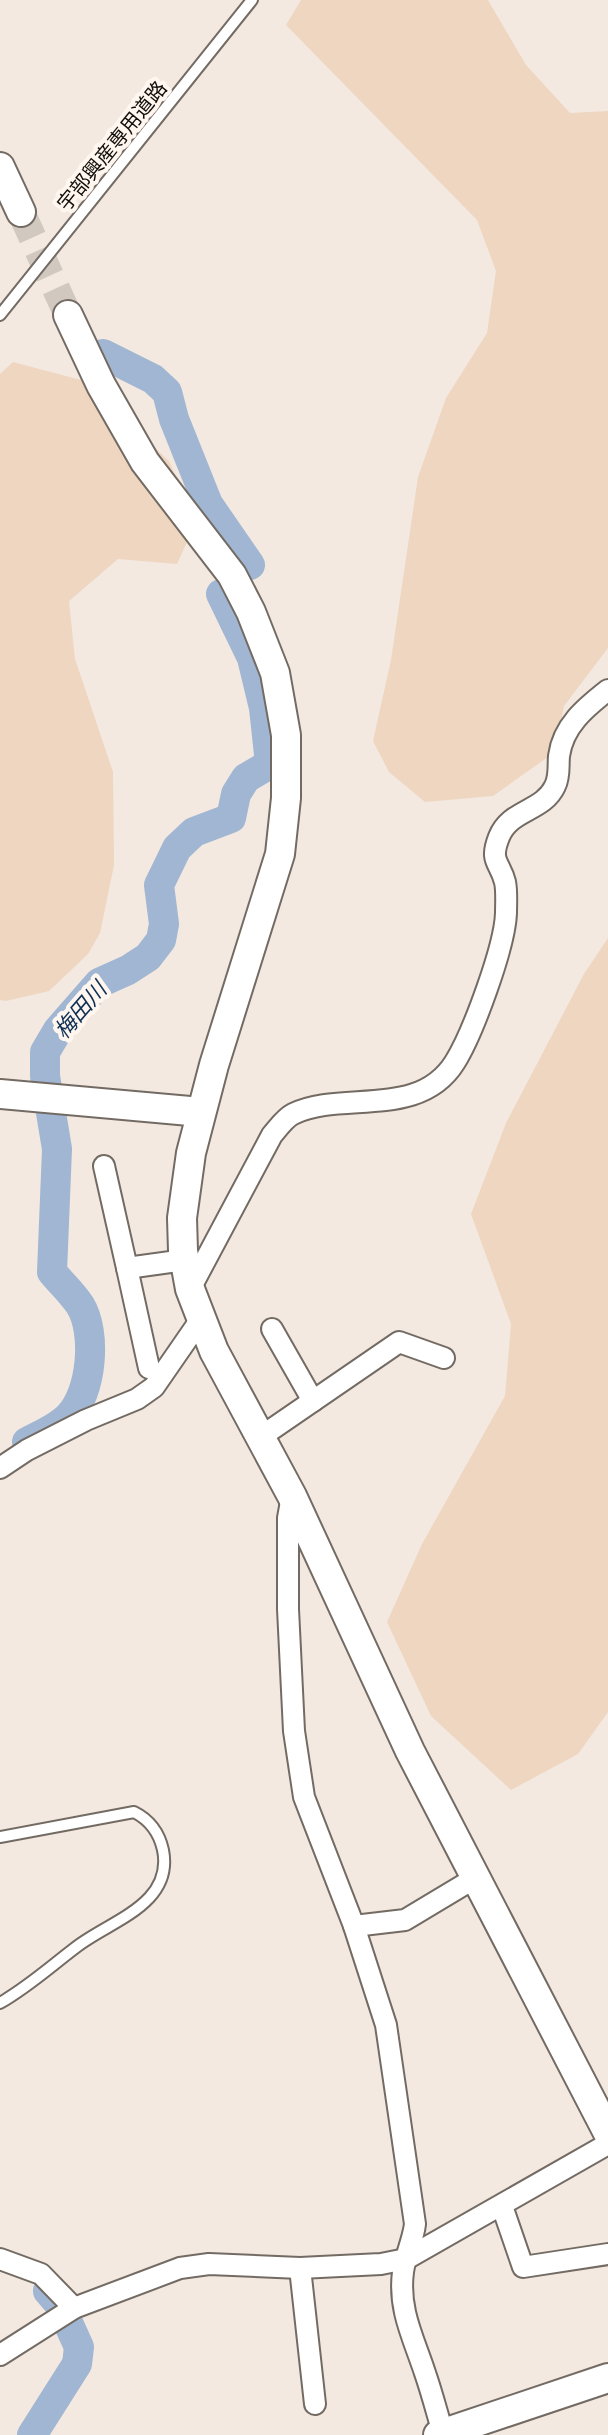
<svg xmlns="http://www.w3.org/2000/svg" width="608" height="2435" font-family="'IBM Plex Sans','Noto Sans JP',sans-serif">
<rect width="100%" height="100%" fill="#f3e9e0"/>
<g fill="#eed6c0">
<polygon points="301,0 488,0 526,65 570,113 608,111 608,648 564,706 555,752 493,796 425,802 389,772 373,741 391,660 418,477 446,398 487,333 496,271 477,220 286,25"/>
<polygon points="13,362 81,380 169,461 196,522 177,564 118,559 69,601 75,659 113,772 114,865 100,933 88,954 49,991 6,1001 0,1000 0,374"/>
<polygon points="608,938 608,1712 578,1754 511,1790 431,1716 387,1622 422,1544 505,1396 511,1324 471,1214 506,1123 584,974"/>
</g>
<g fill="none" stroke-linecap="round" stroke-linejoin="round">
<g stroke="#a0b6d2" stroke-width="30">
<polyline points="103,354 153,379 167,392 174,419 208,504 250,565"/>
<path d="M27,1442C40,1435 59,1427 69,1416C92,1393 97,1332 80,1305C72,1293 61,1283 52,1272L57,1149L45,1076V1052L58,1030L99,983L128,970L148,957L161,940L164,924L159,885L177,848L194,832L231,818L236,794L246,778L270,764L264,708L252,658L221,594"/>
<polyline points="32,2435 77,2364 79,2347 60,2305 48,2291"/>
</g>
<polyline stroke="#d1c8c0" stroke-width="28" stroke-dasharray="28 14" stroke-linecap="butt" points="21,212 68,315"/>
<defs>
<g id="lane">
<polyline points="0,315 252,0"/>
<path d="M0,1837L134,1812C150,1820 159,1832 163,1850C174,1905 109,1921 75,1948C50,1967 28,1987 0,2003"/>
</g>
<g id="street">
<polyline points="104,1166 127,1268"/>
<path d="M190,1289L272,1135C278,1128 285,1118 293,1114C342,1090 419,1120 455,1062C473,1033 505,946 506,913C506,904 507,891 505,882C500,862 489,862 499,837C510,809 543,812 555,786C560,776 558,767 559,756C563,726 585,708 608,690"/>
<polyline points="272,1329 313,1401"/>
<polyline points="149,1368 127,1268 185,1260"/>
<polyline points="262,1436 399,1342 444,1358"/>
<polyline points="0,1468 27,1450 86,1420 137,1399 154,1387 201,1319"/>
<path d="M292,1496L288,1518V1609L294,1731L304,1797L354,1926L386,2025L415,2224C413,2241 405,2256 403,2272C398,2310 414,2339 425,2373C432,2393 437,2413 443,2433"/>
<polyline points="354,1926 405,1920 475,1878"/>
<polyline points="502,2206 523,2267 608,2254"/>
<polyline points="0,2259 41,2274 74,2308"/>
<polyline points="300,2268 315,2404"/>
<polyline points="0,2355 74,2308 180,2268 209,2264 300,2268 381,2264 406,2259 608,2144"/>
</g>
<g id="secondary">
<polyline points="0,167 21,212"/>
<polyline points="68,315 101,385 145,462 232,575 251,612 275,673 286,735 286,798 280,854 214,1065 191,1153 182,1218 183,1251 190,1289 214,1351 292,1496 410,1751 608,2133"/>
<polyline points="0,1094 201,1112"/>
<polyline points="438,2435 608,2378"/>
</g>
</defs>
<use href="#lane" stroke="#736b63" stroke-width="14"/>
<use href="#street" stroke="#736b63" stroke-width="24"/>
<use href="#secondary" stroke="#736b63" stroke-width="32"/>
<use href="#lane" stroke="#fff" stroke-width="10"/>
<use href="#street" stroke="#fff" stroke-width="20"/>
<use href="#secondary" stroke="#fff" stroke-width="28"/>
</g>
<g text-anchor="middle" stroke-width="8" stroke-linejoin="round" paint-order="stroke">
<g font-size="20" fill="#100d0a" stroke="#fff7ef">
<text transform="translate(112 146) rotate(-51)" y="7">宇部興産専用道路</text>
</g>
<g font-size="22" font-style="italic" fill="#0f3055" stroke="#fff7ef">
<text transform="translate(80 1010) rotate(-49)" y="8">梅田川</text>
</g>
</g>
</svg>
